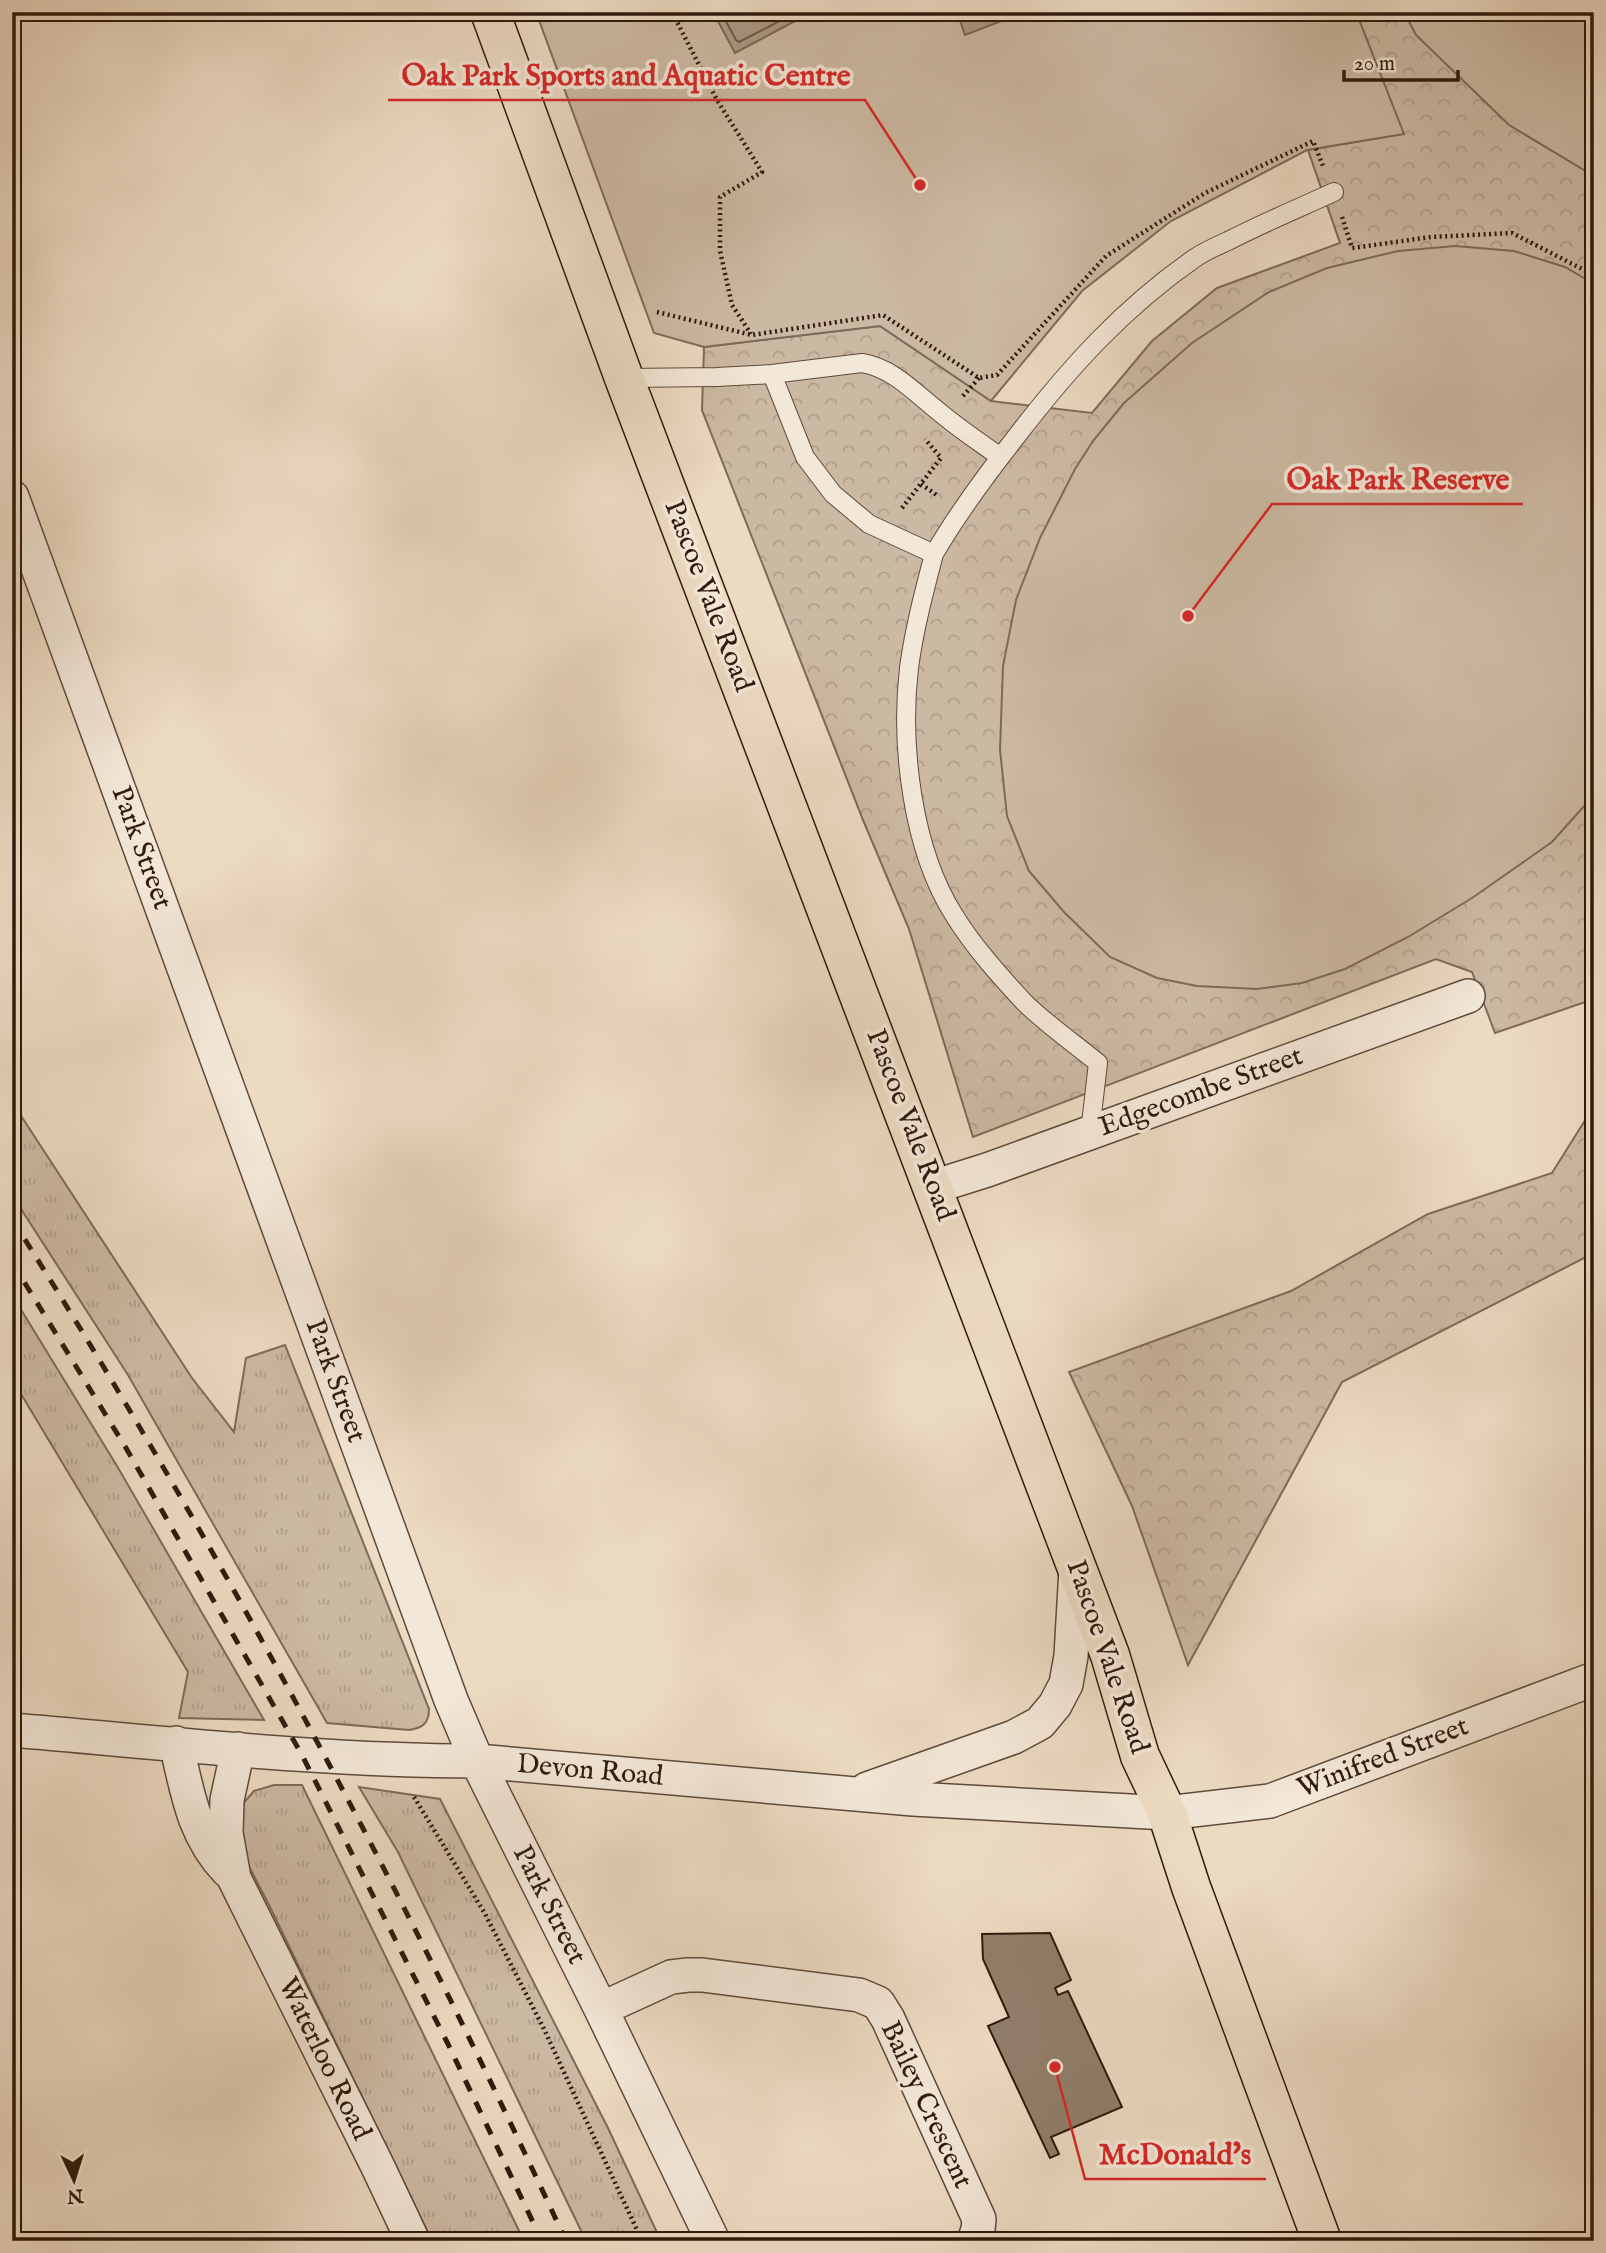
<svg xmlns="http://www.w3.org/2000/svg" width="1606" height="2253" font-family="'IM FELL English',serif">
	<style>
		.grass { fill: url(#grass-tufts); stroke: #7e6a58; stroke-width: 2 }
		.park { fill: url(#park-crowns); stroke: #7e6a58; stroke-width: 2 }
		.pitch { fill: #ccb9a3; stroke: #7e6a58; stroke-width: 2 }
		.water { fill: #ac9984; stroke: #7a6654; stroke-width: 2 }
		.lines { fill: none; stroke-linecap: round; stroke-linejoin: round }
		.shore { stroke: #6e5a48; stroke-width: 2 }
		.building { fill: #917e6b; stroke: #2f1a0c; stroke-width: 2 }
		.service-casing { stroke: #5e4a3a; stroke-width: 20 }
		.minor-casing { stroke: #5e4a3a; stroke-width: 36 }
		.primary-casing { stroke: #2f1a0c; stroke-width: 41 }
		.path { stroke: #2f1a0c; stroke-width: 4.5; stroke-dasharray: 2 3.5; stroke-linecap: butt }
		.service { stroke: #f3e7d7; stroke-width: 18 }
		.minor { stroke: #f3e7d7; stroke-width: 33 }
		.primary { stroke: #ecdac2; stroke-width: 38 }
		.rail { stroke: #2f1a0c; stroke-width: 5; stroke-dasharray: 12 12; stroke-linecap: butt }
		.labels { text-anchor: middle; dominant-baseline: central; stroke-width: 7; stroke-linejoin: round; paint-order: stroke }
		.street-label { font-size: 28px; fill: #2f1a0c; stroke: #f3e7d7 }
		.leader { fill: none; stroke: #d62828; stroke-width: 2.5 }
		.callout-dot { fill: #d62828; stroke: #f3e7d7; stroke-width: 2.5 }
		.callout-label { font-size: 30px; text-anchor: middle; font-weight: bold; fill: #d62828; stroke: #f3e7d7; stroke-width: 7; stroke-linejoin: round; paint-order: stroke }
	</style>
	<defs>
		<pattern id="grass-tufts" width="24" height="20" patternUnits="userSpaceOnUse" patternTransform="scale(1.75)"><rect width="24" height="20" fill="#ccb9a3"/><path d="M3 7l-1-3M5 7V3M7 7l1-3M15 17l-1-3M17 17v-4M19 17l1-3" fill="none" stroke="#b09e8b"/></pattern>
		<pattern id="park-crowns" width="20" height="18" patternUnits="userSpaceOnUse" patternTransform="scale(1.75)"><rect width="20" height="18" fill="#ccb9a3"/><path d="M2 6a3 3 0 1 1 6 0M12 15a3 3 0 1 1 6 0" fill="none" stroke="#b09e8b"/></pattern>
	</defs>
	<rect width="100%" height="100%" fill="#ecdac2"/>
	<filter id="stains"><feTurbulence type="fractalNoise" baseFrequency=".00286" numOctaves="4"/><feColorMatrix values="0 0 0 0 .2 0 0 0 0 .09 0 0 0 0 .02 0 0 0 .5 -.17"/></filter>
	<radialGradient id="worn" r=".72"><stop offset=".6" stop-color="#630" stop-opacity="0"/><stop offset="1" stop-color="#630" stop-opacity=".3"/></radialGradient>
	<path class="grass" d="M12,1102L192,1378L234,1432L246,1358L285,1345L429,1709C429,1723 423,1728 409,1730L327,1723L128,1375L12,1195Z
		M12,1295L117,1466L264,1720L179,1718L188,1672L12,1379Z
		M274,1785H302L524,2241H432L269,1905L241,1851L240,1807L254,1791Z
		M359,1787L440,1799L608,2128L661,2241H586L398,1852Z"/>
	<path class="park" d="M1356,12H1594V999L1495,1033L1472,972L1436,959L973,1137L909,929L863,820L702,410L704,347L880,326L991,401L1092,413L1152,341L1217,288L1340,243L1308,150L1403,134Z
		M1594,1106V1253L1342,1382L1188,1665L1132,1506L1069,1372L1291,1291L1428,1214L1552,1173Z"/>
	<path class="pitch" d="M536,12H1356L1404,134L1307,150L1171,221L1082,291L991,401L880,326L704,347L654,333Z
		M1404,12H1594V176L1509,125L1416,35Z
		M1455,246L1514,251L1565,267L1594,284V795L1552,842L1472,898L1408,937L1345,969L1302,983L1257,989L1197,986L1157,978L1110,957L1064,912L1029,871L1007,816L1000,750L1003,666L1016,600L1040,538L1075,469L1093,441L1124,403L1192,343L1269,292L1327,268L1398,251Z"/>
	<path class="water" d="M713,12H812L735,53Z
		M957,12H1025L965,35Z"/>
	<g class="lines">
		<path class="shore" d="M721,12L736,40L739,42L797,12"/>
	</g>
	<path class="building" d="M1050,1933L1071,1980L1055,1988L1058,1995L1068,1991L1122,2107L1051,2137L1059,2154L1050,2158L988,2026L1009,2017L983,1959L982,1934Z"/>
	<g class="lines">
		<g class="service-casing">
			<path id="service" d="M772,374L805,457L833,494L869,524L934,554C958,513 986,475 1016,437C1068,369 1124,307 1195,258C1205,251 1217,246 1228,241C1263,223 1299,208 1334,192
				M624,378L717,377L772,374L862,363C894,368 918,396 943,415C961,430 981,443 1000,457
				M934,554C924,592 914,630 909,668C900,745 912,849 954,915C973,946 999,975 1024,1002C1046,1024 1074,1043 1098,1063L1090,1132"/>
		</g>
		<g class="minor-casing">
			<path id="minor" d="M12,497L451,1700L477,1761L601,2009L713,2241
				M933,1187L987,1170L1468,996
				M12,1730C167,1743 321,1761 477,1761L913,1799L1167,1813L1270,1801L1594,1679
				M176,1743C187,1791 193,1835 228,1871
				M238,1749L227,1800L226,1833L234,1878L378,2167L413,2241
				M867,1789L1014,1737L1040,1723L1055,1705L1066,1684L1071,1656L1076,1569
				M601,2009L671,1977L688,1975H702L859,1995L878,2003L888,2019L979,2219L978,2230L974,2241"/>
		</g>
		<g class="primary-casing">
			<path id="primary" d="M490,12L624,378L1110,1655L1140,1756L1167,1813L1191,1887L1322,2241"/>
		</g>
		<path class="path" d="M675,18L717,100L762,172L720,197V251L732,305L751,334
			M1342,217L1352,248L1431,237L1512,233L1594,275
			M657,312L752,335L883,315L979,378L997,375L1106,256L1205,193L1313,141L1323,166
			M963,396L979,378
			M921,484L938,496
			M902,508L941,458L925,439
			M414,1797L484,1912L543,2027L642,2241"/>
		<use href="#service" class="service"/>
		<use href="#minor" class="minor"/>
		<use href="#primary" class="primary"/>
		<path class="rail" d="M12,1219C220,1547 403,1889 566,2241
			M12,1262L126,1448L302,1755L448,2044L542,2241"/>
	</g>
	<g class="labels">
		<g class="street-label">
			<text transform="translate(708 596) rotate(69)">Pascoe Vale Road</text>
			<text transform="translate(141 848) rotate(70)">Park Street</text>
			<text transform="translate(1201 1092) rotate(-20)">Edgecombe Street</text>
			<text transform="translate(910 1125) rotate(69)">Pascoe Vale Road</text>
			<text transform="translate(335 1381) rotate(70)">Park Street</text>
			<text transform="translate(1107 1657) rotate(71)">Pascoe Vale Road</text>
			<text transform="translate(1383 1758) rotate(-21)">Winifred Street</text>
			<text transform="translate(590 1771) rotate(5)">Devon Road</text>
			<text transform="translate(549 1905) rotate(63)">Park Street</text>
			<text transform="translate(324 2059) rotate(64)">Waterloo Road</text>
			<text transform="translate(926 2105) rotate(65)">Bailey Crescent</text>
		</g>
	</g>
	<path class="leader" d="M920 185L865 100H388M1188 616L1272 504H1523M1055 2067L1085 2179H1266"/>
	<g class="callout-dot">
		<circle cx="920" cy="185" r="7"/>
		<circle cx="1188" cy="616" r="7"/>
		<circle cx="1055" cy="2067" r="7"/>
	</g>
	<g class="callout-label">
		<text x="626" y="85">Oak Park Sports and Aquatic Centre</text>
		<text x="1398" y="489">Oak Park Reserve</text>
		<text x="1175" y="2164">McDonald's</text>
	</g>
	<rect width="1606" height="2253" fill="none" stroke="#ecdac2" stroke-width="42"/>
	<rect x="14" y="14" width="1578" height="2225" fill="none" stroke="#2f1a0c" stroke-width="3.5"/>
	<rect x="21" y="21" width="1564" height="2211" fill="none" stroke="#2f1a0c" stroke-width="2"/>
	<g transform="translate(74 2180) rotate(176)" stroke="#f3e7d7" stroke-width="5" paint-order="stroke">
	<path d="M0-5L12 26L0 18L-12 26Z" fill="#2f1a0c"/>
	<text y="-10" font-size="19" font-weight="bold" text-anchor="middle" fill="#2f1a0c">N</text>
	</g>
	<path d="M1344 70v10h114v-10" fill="none" stroke="#2f1a0c" stroke-width="3.5"/>
	<text x="1354" y="70" font-size="21" fill="#2f1a0c" stroke="#f3e7d7" stroke-width="5" paint-order="stroke">20 m</text>
	<rect width="100%" height="100%" filter="url(#stains)"/>
	<rect width="100%" height="100%" fill="url(#worn)"/>
</svg>
